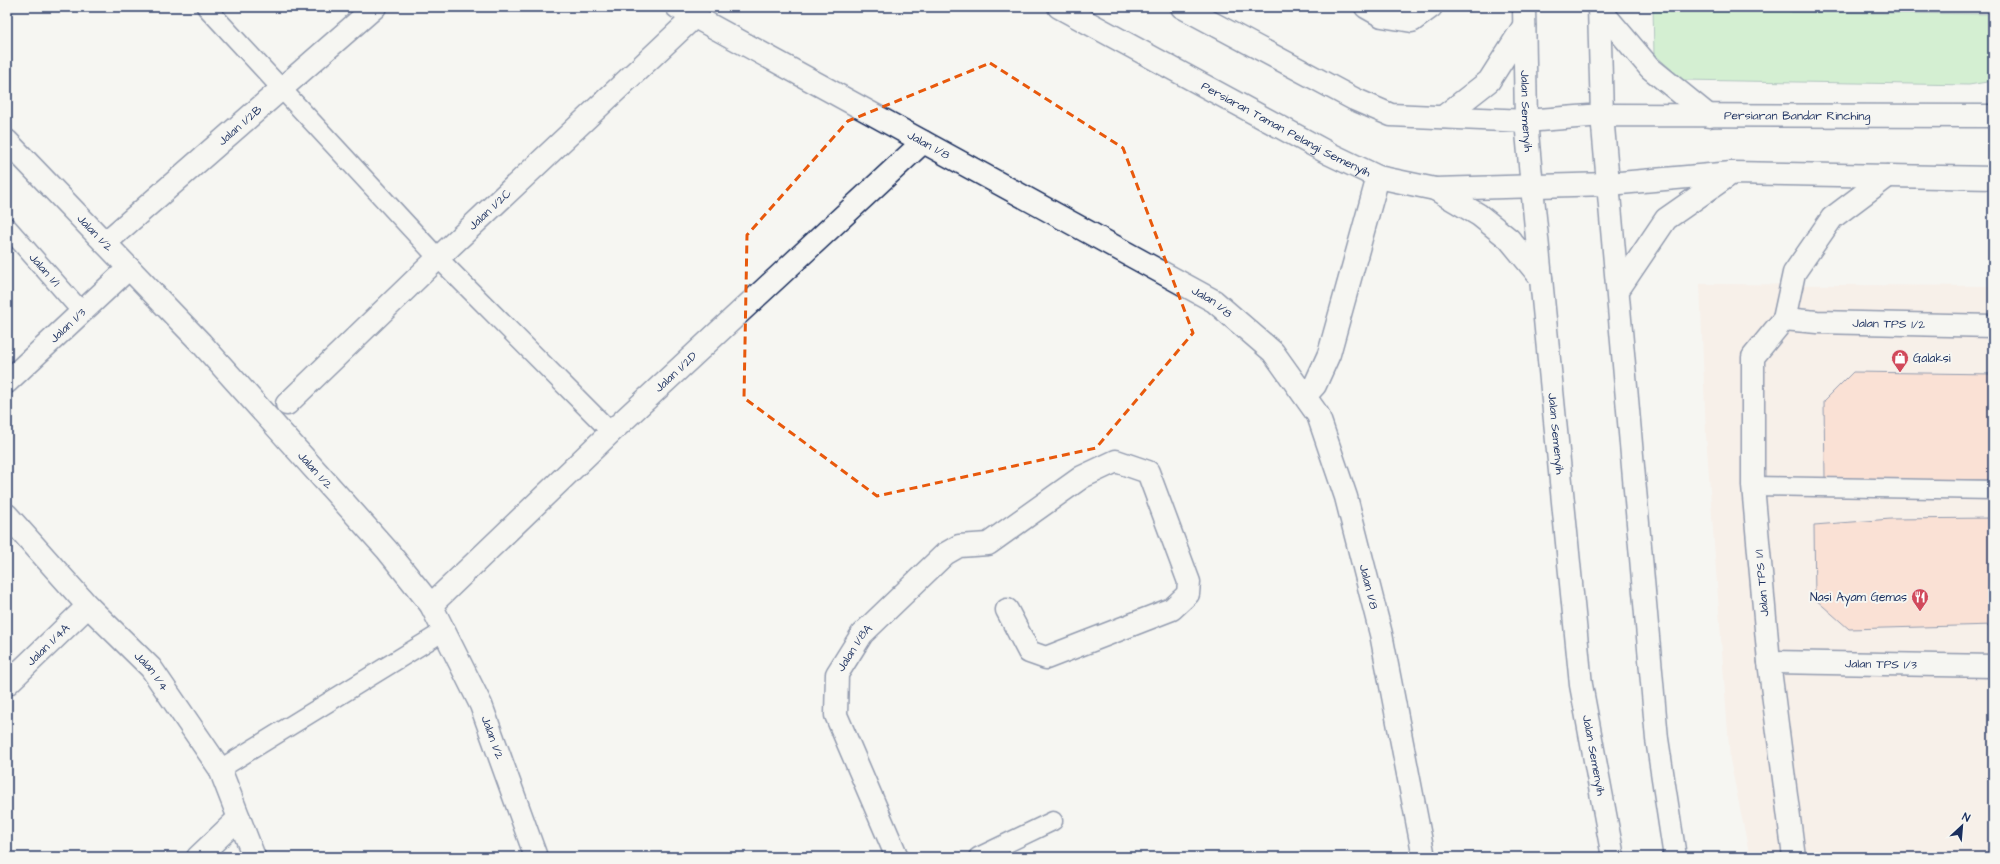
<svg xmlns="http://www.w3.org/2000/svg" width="2000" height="864" font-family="'Architects Daughter',sans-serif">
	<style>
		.built { fill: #f9e8de }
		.green { fill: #abe7ac; stroke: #638b85 }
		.building { fill: #ffc8b1; stroke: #1b2f5e }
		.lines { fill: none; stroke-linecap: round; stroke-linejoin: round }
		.lane-casing { stroke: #1b2f5e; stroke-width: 21 }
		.street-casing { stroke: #1b2f5e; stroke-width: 25 }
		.secondary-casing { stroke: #1b2f5e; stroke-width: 25 }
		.primary-casing { stroke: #1b2f5e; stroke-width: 25 }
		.lane { stroke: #f6f6f2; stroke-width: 18 }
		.street { stroke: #f6f6f2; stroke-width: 22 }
		.secondary { stroke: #f6f6f2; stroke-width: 22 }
		.primary { stroke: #f6f6f2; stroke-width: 22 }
		.marked { fill: none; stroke: #e8590c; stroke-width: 3; stroke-dasharray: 8 5; stroke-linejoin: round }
		.labels { text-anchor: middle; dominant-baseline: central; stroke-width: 4; stroke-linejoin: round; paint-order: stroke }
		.street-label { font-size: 12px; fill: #1b2f5e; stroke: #f6f6f2 }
		.poi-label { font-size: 12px; fill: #1b2f5e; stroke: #f6f6f2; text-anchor: start }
	</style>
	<rect width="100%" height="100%" fill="#f6f6f2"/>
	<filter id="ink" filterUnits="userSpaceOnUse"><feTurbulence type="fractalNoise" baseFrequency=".025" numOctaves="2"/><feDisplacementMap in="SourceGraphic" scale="8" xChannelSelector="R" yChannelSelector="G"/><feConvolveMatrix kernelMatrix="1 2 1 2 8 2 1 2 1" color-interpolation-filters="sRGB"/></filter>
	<g filter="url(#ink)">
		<path class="built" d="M1700,284L1993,286V857H1750L1730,760L1706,435Z"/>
		<path class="green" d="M1653,7H1779L1792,12L1993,14V81L1969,85L1683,80L1654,54Z"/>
		<path class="building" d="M1853,372L1993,374V480L1825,479L1824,401Z
			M1993,518V625L1849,629L1815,599L1814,525L1891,519Z"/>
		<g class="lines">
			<g class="lane-casing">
				<g id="lane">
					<path d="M206,7L438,258L611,432"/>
					<path id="s1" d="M7,227L82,312"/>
					<path d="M1753,486L1993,490"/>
					<path d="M220,769L444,631"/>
					<path d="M978,857L1053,821"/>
				</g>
			</g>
			<g class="street-casing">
				<g id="street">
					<path id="s2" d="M677,7L1214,301L1273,352L1318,415L1346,497L1381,634L1424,857"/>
					<path d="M1366,7L1382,16L1412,21L1431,7"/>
					<path id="s3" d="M7,141L201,343L387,550L431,605L481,705L536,857"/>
					<path id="s4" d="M105,243L375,7"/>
					<path id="s5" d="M1784,319L1817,322L1993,326"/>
					<path id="s6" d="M7,382L129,268"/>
					<path d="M1305,396L1315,385L1329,354L1378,177"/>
					<path id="s7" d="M287,404L438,258L694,17"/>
					<path id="s8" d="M7,515L88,606L151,668L220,769L254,857"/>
					<path id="s9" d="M431,605L611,432L923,142"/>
					<path id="s10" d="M1769,662L1993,666"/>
					<path id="s11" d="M7,684L88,606"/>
					<path d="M198,857L239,818"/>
					<path id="s12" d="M897,857L836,715L837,674L862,634L945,554L959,546L988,544L1082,477L1116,461L1148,472L1189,582L1188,594L1172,609L1046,658L1029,652L1007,610"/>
					<path d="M1794,857L1769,662L1753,486V357L1784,319L1794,273L1832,218L1888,176"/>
				</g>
			</g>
			<g class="secondary-casing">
				<g id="secondary">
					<path id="s13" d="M1059,7L1330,154L1378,177L1435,189L1609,184L1732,173L1993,178"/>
					<path id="s14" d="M1182,7L1354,99L1391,115L1526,121L1602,115L1993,116"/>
				</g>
			</g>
			<g class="primary-casing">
				<g id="primary">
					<path id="s15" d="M1524,7L1526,121L1532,187L1581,685L1613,857"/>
					<path d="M1599,7L1602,115L1657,739L1675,857"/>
					<path d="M1599,8L1650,68L1709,116"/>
					<path d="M1443,117L1489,81L1524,26"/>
					<path d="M1435,189L1479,215L1509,239L1541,278"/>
					<path d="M1618,290L1666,219L1732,173"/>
				</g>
			</g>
			<use href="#lane" class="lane"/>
			<use href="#street" class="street"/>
			<use href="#secondary" class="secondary"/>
			<use href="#primary" class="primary"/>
		</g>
	</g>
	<path d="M0 0H2000V864H0ZM990,63L1123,148L1193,333L1096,448L877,496L744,398L747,235L848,121Z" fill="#f6f6f2" fill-opacity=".55" fill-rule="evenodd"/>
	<path class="marked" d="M990,63L1123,148L1193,333L1096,448L877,496L744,398L747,235L848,121Z"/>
	<defs>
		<g id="shop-pin" transform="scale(0.9)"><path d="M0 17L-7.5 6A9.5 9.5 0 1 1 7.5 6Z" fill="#d1495b" stroke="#f6f6f2"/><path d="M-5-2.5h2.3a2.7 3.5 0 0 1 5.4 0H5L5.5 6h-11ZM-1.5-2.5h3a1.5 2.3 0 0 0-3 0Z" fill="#fff"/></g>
		<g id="restaurant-pin" transform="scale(0.9)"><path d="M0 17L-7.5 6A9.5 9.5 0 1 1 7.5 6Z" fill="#d1495b" stroke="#f6f6f2"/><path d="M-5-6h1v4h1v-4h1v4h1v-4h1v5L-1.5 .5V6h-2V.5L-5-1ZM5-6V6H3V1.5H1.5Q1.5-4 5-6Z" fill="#fff"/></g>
	</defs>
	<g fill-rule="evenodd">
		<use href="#shop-pin" x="1900" y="358"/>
		<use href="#restaurant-pin" x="1920" y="597"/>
	</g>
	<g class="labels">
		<g class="street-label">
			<text stroke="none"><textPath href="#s15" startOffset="104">Jalan Semenyih</textPath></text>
			<text stroke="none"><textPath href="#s14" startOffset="642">Persiaran Bandar Rinching</textPath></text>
			<text stroke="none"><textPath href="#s4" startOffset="179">Jalan 1/2B</textPath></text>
			<text stroke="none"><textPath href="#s13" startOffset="258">Persiaran Taman Pelangi Semenyih</textPath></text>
			<text stroke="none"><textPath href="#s2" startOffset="287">Jalan 1/8</textPath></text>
			<text stroke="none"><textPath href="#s7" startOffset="281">Jalan 1/2C</textPath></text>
			<text stroke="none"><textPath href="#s3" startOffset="127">Jalan 1/2</textPath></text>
			<text stroke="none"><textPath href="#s1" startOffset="57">Jalan 1/1</textPath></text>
			<text stroke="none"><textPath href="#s2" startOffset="611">Jalan 1/8</textPath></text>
			<text stroke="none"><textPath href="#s5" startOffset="105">Jalan TPS 1/2</textPath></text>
			<text stroke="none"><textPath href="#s6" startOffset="83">Jalan 1/3</textPath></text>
			<text stroke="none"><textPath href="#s9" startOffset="338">Jalan 1/2D</textPath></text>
			<text stroke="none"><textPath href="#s15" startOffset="428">Jalan Semenyih</textPath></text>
			<text stroke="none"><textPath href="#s3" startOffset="451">Jalan 1/2</textPath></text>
			<text transform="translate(1762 583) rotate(-95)">Jalan TPS 1/1</text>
			<text stroke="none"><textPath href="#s2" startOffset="947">Jalan 1/8</textPath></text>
			<text stroke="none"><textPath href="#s11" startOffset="57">Jalan 1/4A</textPath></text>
			<text stroke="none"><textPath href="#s12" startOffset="227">Jalan 1/8A</textPath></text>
			<text stroke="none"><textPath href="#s10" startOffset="112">Jalan TPS 1/3</textPath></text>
			<text stroke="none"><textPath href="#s8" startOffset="213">Jalan 1/4</textPath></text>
			<text stroke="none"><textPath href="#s3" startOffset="775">Jalan 1/2</textPath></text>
			<text stroke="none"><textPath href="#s15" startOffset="752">Jalan Semenyih</textPath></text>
		</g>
		<g class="poi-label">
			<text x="1913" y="358">Galaksi</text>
			<text x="1907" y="597" text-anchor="end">Nasi Ayam Gemas</text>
		</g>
	</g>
	<rect width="2000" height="864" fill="none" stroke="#f6f6f2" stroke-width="24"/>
	<rect x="12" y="12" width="1976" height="840" fill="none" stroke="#1b2f5e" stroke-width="1.5" filter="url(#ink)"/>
	<g transform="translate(1962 826) rotate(26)" stroke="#f6f6f2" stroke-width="3" paint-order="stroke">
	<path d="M0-3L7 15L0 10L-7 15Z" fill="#1b2f5e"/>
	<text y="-6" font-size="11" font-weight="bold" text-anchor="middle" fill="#1b2f5e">N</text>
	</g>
</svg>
